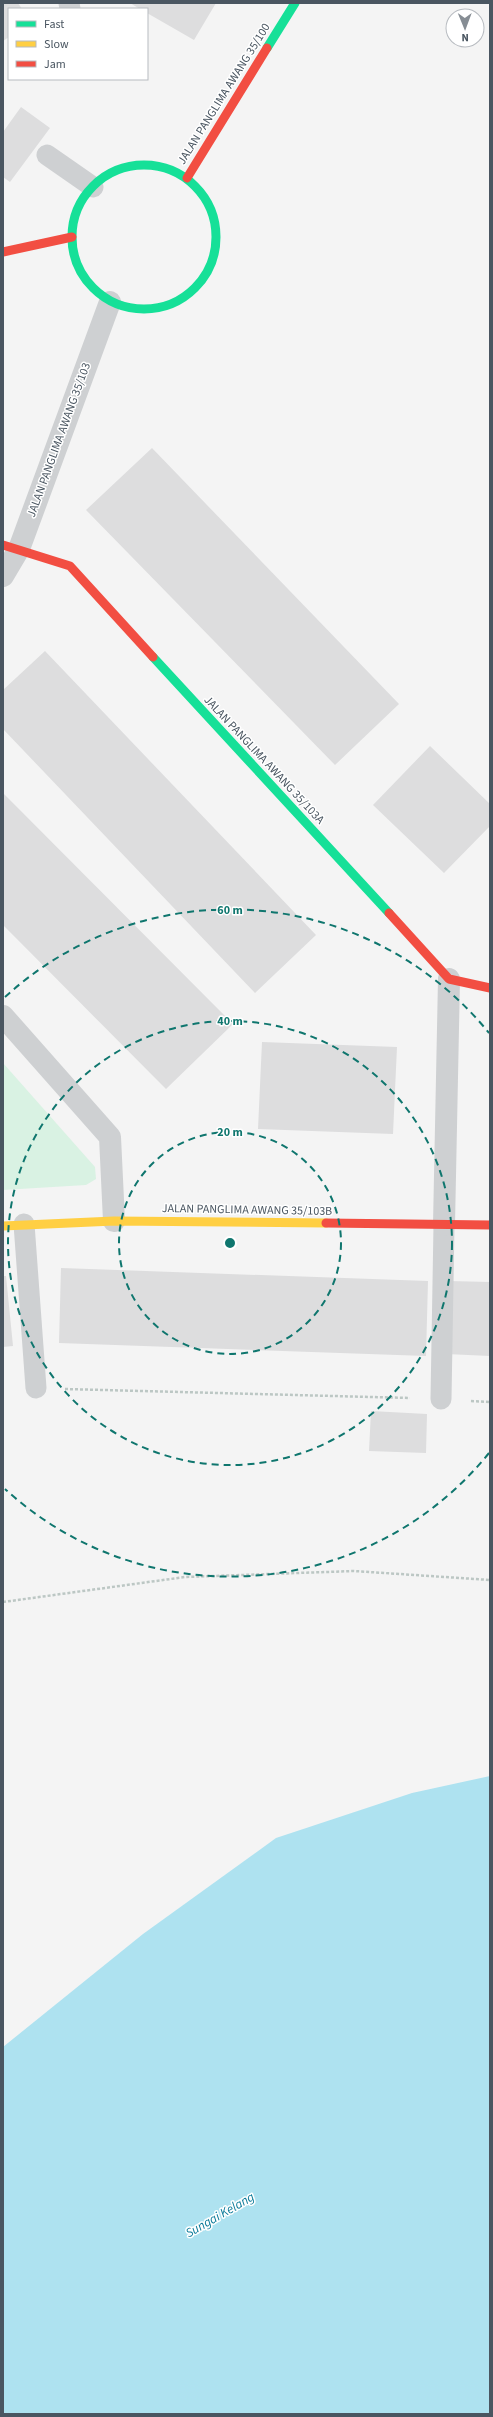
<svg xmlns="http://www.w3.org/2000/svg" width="493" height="2417" font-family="'Source Sans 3',sans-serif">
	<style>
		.green { fill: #d9f2e3 }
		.water { fill: #aee2f0 }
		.building { fill: #ddddde }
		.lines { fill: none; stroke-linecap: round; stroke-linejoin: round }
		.path { stroke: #bcc7c4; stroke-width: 2.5; stroke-dasharray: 3 2; stroke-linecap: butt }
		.lane { stroke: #ced0d2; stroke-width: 21 }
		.street { stroke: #ced0d2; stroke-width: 22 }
		.fast { stroke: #16e098; stroke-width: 9 }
		.slow { stroke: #ffcf43; stroke-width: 9 }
		.jam { stroke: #f24e42; stroke-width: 9 }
		.ring { fill: none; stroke: #0f766e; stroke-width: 2; stroke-dasharray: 7 5 }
		.labels { text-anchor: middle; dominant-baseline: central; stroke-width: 3; stroke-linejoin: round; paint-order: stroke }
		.street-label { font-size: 12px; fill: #4a5661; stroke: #fff }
		.water-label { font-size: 13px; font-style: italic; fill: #0c7c9b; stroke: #fff }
		.centre { fill: #0f766e; stroke: #fff; stroke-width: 2 }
		.ring-label { font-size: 12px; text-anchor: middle; font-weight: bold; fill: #0f766e; stroke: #fff; stroke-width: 3; stroke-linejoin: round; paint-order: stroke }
	</style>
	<rect width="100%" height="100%" fill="#f4f4f4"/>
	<path class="green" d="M3,1063L95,1167L96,1179L86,1185L3,1190Z"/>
	<path class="water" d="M490,1776V2414H3V2047L143,1934L276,1838L412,1793Z"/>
	<path class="building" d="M3,3H18L22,9H9V37L3,41Z
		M130,3H216L194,40L147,13V9H140Z
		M21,107L50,128L10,182L3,177V132Z
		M152,448L399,704L335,765L86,510Z
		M45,651L316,935L255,993L3,729V690Z
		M430,746L490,804V826L444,873L373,805Z
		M3,793L233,1024L166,1089L3,925Z
		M262,1042L397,1047L393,1134L258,1129Z
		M61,1268L428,1281L426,1356L59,1343Z
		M3,1276H6L13,1346L3,1347Z
		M449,1281L490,1282V1356L446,1354Z
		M371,1411L427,1414L426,1453L369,1451Z"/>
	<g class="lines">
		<path class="path" d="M65,1389L410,1398
			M471,1401L490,1402
			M3,1602L185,1577L354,1571L490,1580"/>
		<path class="lane" d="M69,3L70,9
			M47,155L93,187
			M24,1224L36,1388
			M441,1399L444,1225"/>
		<path class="street" d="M3,576L19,549L110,302
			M3,1016L110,1137L114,1221
			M444,1225L449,979"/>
		<path class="fast" d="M267,48L295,3
			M72 237a72 72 0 1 1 144 0a72 72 0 1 1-144 0Z
			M153,657L389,913"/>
		<path class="slow" d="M3,1226L114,1221L326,1223"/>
		<path class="jam" d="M187,178L267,48
			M3,252L72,237
			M3,545L70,566L153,657
			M389,913L449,979L490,988
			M326,1223L490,1225"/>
	</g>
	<g class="ring">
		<circle cx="230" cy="1243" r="111"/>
		<circle cx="230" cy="1243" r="222"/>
		<path d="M489 1453A333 333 0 0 1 5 1489M5 997A333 333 0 0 1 489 1033"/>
	</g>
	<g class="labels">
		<g class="street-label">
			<text transform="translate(224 94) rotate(-58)">JALAN PANGLIMA AWANG 35/100</text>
			<text transform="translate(59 440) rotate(-70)">JALAN PANGLIMA AWANG 35/103</text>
			<text transform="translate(264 760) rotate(47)">JALAN PANGLIMA AWANG 35/103A</text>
			<text transform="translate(247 1210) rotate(1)">JALAN PANGLIMA AWANG 35/103B</text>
		</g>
		<g class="water-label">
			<text transform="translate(220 2215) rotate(-30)">Sungai Kelang</text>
		</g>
	</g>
	<circle cx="230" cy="1243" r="6" class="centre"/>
	<g class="ring-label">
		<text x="230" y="914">60 m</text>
		<text x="230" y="1025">40 m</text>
		<text x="230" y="1136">20 m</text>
	</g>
	<rect width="493" height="2417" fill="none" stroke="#4a5661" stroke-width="8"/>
	<rect x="8" y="8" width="140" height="72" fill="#ffffff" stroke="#b7bbc0"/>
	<rect x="16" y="21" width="20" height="6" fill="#16e098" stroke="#b7bbc0"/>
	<text x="44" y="28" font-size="12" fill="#4a5661">Fast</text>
	<rect x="16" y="41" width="20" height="6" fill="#ffcf43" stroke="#b7bbc0"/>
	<text x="44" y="48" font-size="12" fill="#4a5661">Slow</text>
	<rect x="16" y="61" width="20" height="6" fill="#f24e42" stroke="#b7bbc0"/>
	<text x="44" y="68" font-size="12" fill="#4a5661">Jam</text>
	<g transform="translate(465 28) rotate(179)"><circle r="19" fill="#ffffff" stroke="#b7bbc0"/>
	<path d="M0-3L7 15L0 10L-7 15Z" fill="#868d94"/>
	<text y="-6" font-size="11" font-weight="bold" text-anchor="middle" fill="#4a5661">N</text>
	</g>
</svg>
